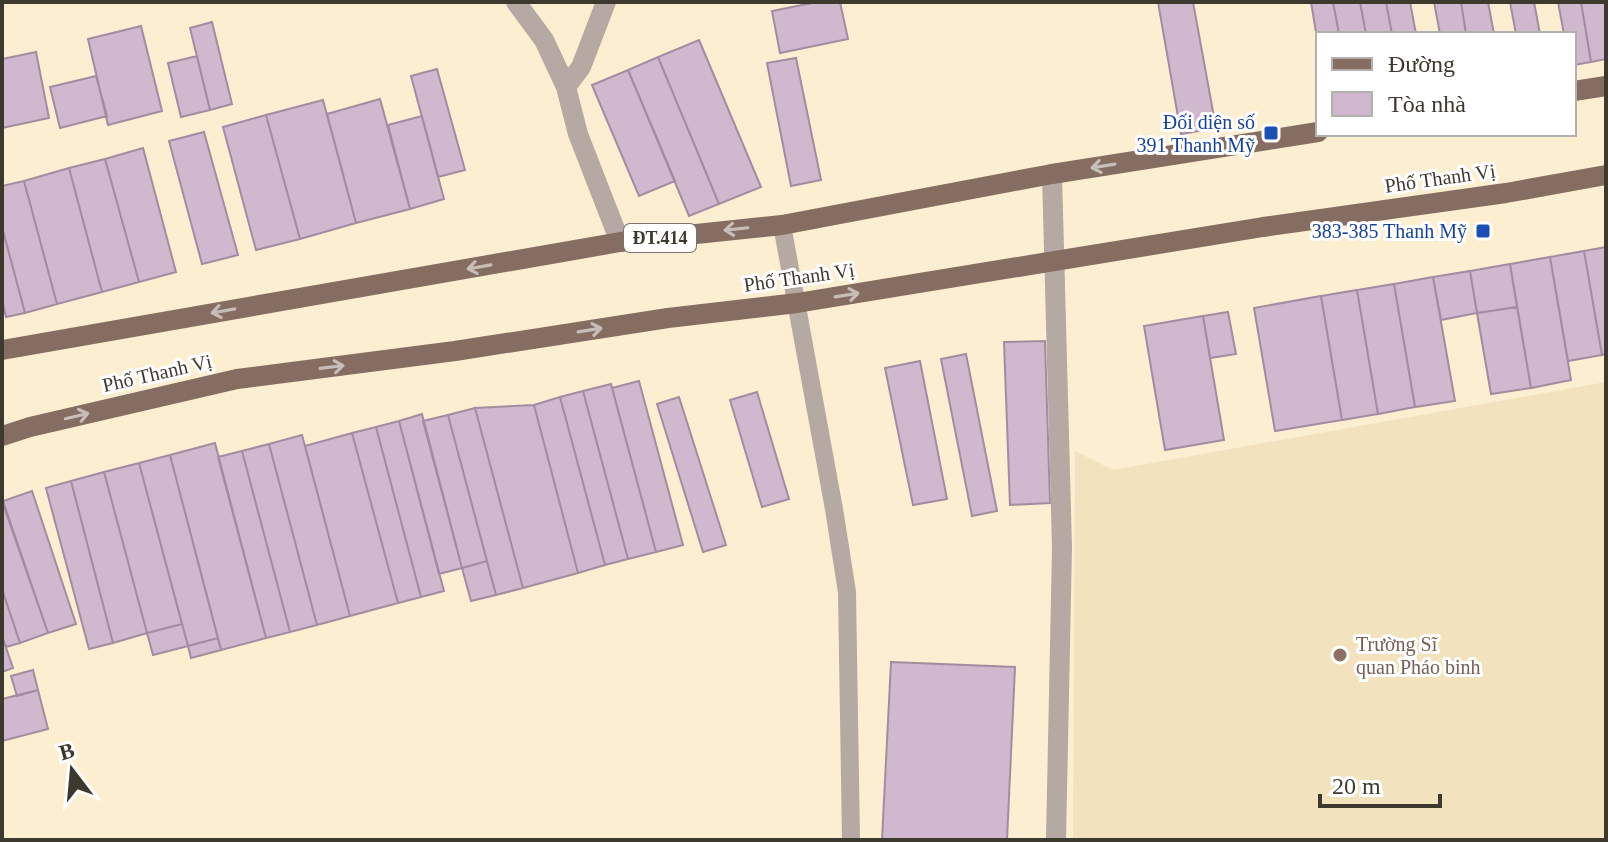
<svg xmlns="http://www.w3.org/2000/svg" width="1608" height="842" font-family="'Times New Roman',serif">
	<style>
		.built { fill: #f2e2be }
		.building { fill: #d0b8ce; stroke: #a38ba1; stroke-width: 2 }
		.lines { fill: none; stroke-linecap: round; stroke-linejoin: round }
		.lane { stroke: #b6a8a2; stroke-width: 18 }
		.street { stroke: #b6a8a2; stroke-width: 20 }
		.primary { stroke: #856d62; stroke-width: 20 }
		.oneway { stroke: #c8bdb8 }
		.transit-dot { fill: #1a4fb4; stroke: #fff; stroke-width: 3 }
		.education-dot { fill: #8d6e63; stroke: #fff; stroke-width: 3 }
		.labels { text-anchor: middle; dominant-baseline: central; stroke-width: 6; stroke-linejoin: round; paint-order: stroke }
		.shield { fill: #fff; stroke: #78746d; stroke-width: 2 }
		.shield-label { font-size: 18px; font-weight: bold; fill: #3e392e }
		.transit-label { font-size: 20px; fill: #164399; stroke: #fff; text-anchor: end }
		.street-label { font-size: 20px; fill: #3e392e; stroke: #fff }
		.education-label { font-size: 20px; fill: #785e54; stroke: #fff; text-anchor: start }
	</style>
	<rect width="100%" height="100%" fill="#fceed1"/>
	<path class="built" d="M1606,382V840H1073L1075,451L1113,470Z"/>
	<path class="building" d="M817,2H840L848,39L780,53L772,11Z
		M1158,2H1193L1216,128L1181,134Z
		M1311,2H1333L1339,34H1318V44Z
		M1333,2H1360L1366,34H1339Z
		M1360,2H1386L1392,34H1366Z
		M1386,2H1410L1416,34H1392Z
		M1434,2H1461L1466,34H1440Z
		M1461,2H1488L1494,34H1466Z
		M1510,2H1534L1540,34H1516Z
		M1558,2H1581L1591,62L1574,65V34H1564Z
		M1581,2H1606V59L1591,62Z
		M212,22L232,104L210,110L190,28Z
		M141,26L162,111L108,125L88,39Z
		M699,40L761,187L719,204L658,57Z
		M36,52L49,118L2,128V59Z
		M197,56L210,110L181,117L168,63Z
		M658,57L719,204L689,216L628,70Z
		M796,58L821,180L791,186L767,63Z
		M437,69L465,170L438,177L411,76Z
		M628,70L675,181L639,196L592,85Z
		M96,76L107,116L60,128L50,87Z
		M380,99L410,209L356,223L327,114Z
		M323,100L356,223L300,239L266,115Z
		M266,115L300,239L256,250L223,127Z
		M422,116L444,199L410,209L388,125Z
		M204,132L238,255L202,264L169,141Z
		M143,148L176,272L139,282L105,159Z
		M105,159L139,282L102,292L69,168Z
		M69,168L102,292L57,304L24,181Z
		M24,181L57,304L25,313L2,227V186Z
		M2,227L25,313L6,317L2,300Z
		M1606,247V354L1602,355L1584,251Z
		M1584,251L1602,355L1568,361L1550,257Z
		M1550,257L1571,380L1531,388L1510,264Z
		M1510,264L1517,307L1477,313L1470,271Z
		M1470,271L1477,313L1441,320L1433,277Z
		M1433,277L1455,401L1415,407L1394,284Z
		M1394,284L1415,407L1378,414L1357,290Z
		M1357,290L1378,414L1342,420L1321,296Z
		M1321,296L1342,420L1275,431L1254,308Z
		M1517,307L1531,388L1491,394L1477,313Z
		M1228,312L1236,354L1210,358L1203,316Z
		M1203,316L1224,440L1165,450L1144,326Z
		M1045,341L1050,503L1010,505L1004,342Z
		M966,354L997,511L972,516L941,359Z
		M920,361L947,499L913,505L885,368Z
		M639,381L683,545L656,552L612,388Z
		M611,384L656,552L628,559L583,391Z
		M583,391L628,559L605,565L560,397Z
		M757,392L789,499L762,507L730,400Z
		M560,397L605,565L578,573L534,405Z
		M679,397L726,545L703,552L657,404Z
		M534,405L578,573L523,588L475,408Z
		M475,408L523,588L496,595L448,415Z
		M422,414L462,568L439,574L399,421Z
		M448,415L487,561L462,568L423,421Z
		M399,421L444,591L421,597L376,427Z
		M376,427L421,597L398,603L352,433Z
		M352,433L398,603L350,616L305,446Z
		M302,435L350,616L317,625L269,444Z
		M215,443L266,638L221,650L170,455Z
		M269,444L317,625L290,632L242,451Z
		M242,451L290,632L266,638L218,457Z
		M170,455L218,638L188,646L139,463Z
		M139,463L182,624L147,633L104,472Z
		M104,472L147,633L113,643L71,481Z
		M71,481L113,643L89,649L46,488Z
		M32,491L76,624L48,633L3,501Z
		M2,501L48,633L20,643L2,589Z
		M487,561L496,595L471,601L462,568Z
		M2,589L20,643L6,647L2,636Z
		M182,624L188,646L153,655L147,633Z
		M2,636L13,668L2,672Z
		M218,638L221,650L191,658L188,646Z
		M891,662L1015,667L1007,840H882Z
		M33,670L38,690L17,696L11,676Z
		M38,690L48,729L2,741V699Z"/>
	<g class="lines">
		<path class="lane" d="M782,225L834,509L847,592L851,840"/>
		<path class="street" d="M516,2L544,40L566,87
			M606,2L581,67L566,87L578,134L620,242
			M1052,174L1062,548L1056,840"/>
		<path class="primary" d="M1574,91L1606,86
			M2,350L620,242L782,225L1052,174L1318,132
			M2,436L30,427L237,379L455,351L668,318L797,303L1263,227L1506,193L1606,175"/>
	</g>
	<defs><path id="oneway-shaft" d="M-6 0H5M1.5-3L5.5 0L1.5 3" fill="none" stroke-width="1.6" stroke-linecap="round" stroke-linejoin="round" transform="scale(2)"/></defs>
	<g class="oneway">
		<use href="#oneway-shaft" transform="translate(1103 166) rotate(171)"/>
		<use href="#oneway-shaft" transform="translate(736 229) rotate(174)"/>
		<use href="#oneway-shaft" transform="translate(479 267) rotate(170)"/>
		<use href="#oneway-shaft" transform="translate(847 295) rotate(-9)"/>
		<use href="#oneway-shaft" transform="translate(223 311) rotate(170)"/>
		<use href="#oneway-shaft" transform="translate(590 330) rotate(-9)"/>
		<use href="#oneway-shaft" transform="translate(332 367) rotate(-7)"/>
		<use href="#oneway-shaft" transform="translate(77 416) rotate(-13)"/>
	</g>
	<g class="transit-dot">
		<rect x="1263" y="125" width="16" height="16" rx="4"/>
		<rect x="1475" y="223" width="16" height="16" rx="4"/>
	</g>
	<circle class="education-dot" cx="1340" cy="655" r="8"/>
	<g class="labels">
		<rect class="shield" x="624" y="224" width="72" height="28" rx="6"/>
		<g class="shield-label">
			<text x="660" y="238">ĐT.414</text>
		</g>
		<g class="transit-label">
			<text x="1255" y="122">Đối diện số<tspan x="1255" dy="23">391 Thanh Mỹ</tspan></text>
			<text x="1467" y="231">383-385 Thanh Mỹ</text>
		</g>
		<g class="street-label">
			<text transform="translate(1440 178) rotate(-8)">Phố Thanh Vị</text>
			<text transform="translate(799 277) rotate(-8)">Phố Thanh Vị</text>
			<text transform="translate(157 373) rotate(-13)">Phố Thanh Vị</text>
		</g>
		<g class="education-label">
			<text x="1356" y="644">Trường Sĩ<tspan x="1356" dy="23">quan Pháo binh</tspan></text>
		</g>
	</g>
	<rect width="1608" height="842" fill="none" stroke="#3e392e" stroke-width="8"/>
	<rect x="1316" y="32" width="260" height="104" fill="#ffffff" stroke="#b2b0ab" stroke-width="2"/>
	<rect x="1332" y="58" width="40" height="12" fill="#856d62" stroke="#b2b0ab" stroke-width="2"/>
	<text x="1388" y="72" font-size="24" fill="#3e392e">Đường</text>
	<rect x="1332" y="92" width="40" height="24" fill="#d0b8ce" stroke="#b2b0ab" stroke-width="2"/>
	<text x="1388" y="112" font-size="24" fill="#3e392e">Tòa nhà</text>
	<g transform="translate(72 770) rotate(344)" stroke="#ffffff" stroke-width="6" paint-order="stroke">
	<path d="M0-6L14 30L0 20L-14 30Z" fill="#3e392e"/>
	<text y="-12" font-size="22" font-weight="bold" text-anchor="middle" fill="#3e392e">B</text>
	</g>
	<path d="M1320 794v12h120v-12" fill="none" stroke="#3e392e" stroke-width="4"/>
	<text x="1332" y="794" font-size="24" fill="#3e392e" stroke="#ffffff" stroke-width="6" paint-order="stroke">20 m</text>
</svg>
